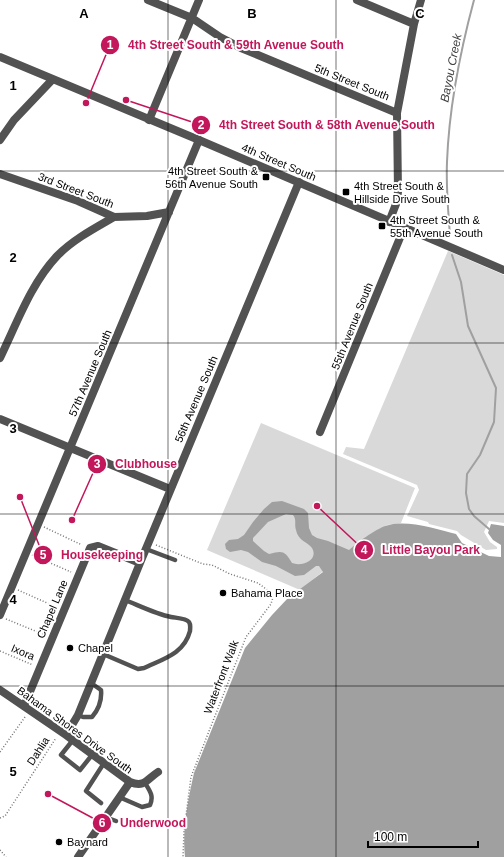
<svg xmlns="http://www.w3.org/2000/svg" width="504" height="857" font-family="Arial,sans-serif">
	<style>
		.green { fill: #d9d9d9 }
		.water { fill: #a0a0a0; fill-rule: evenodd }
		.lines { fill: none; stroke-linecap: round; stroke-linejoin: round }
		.stream { stroke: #a0a0a0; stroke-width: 2 }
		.path { stroke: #747474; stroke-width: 1.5; stroke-dasharray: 1 2; stroke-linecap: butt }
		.service { stroke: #525252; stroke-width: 4.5 }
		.minor { stroke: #525252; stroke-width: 8 }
		.tertiary { stroke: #525252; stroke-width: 8 }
		.grid { fill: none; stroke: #000; stroke-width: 1; stroke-opacity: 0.55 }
		.poi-dot { fill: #000; stroke: #fff; stroke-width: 1.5 }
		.labels { text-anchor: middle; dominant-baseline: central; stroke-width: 4; stroke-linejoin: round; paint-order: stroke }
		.street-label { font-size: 11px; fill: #000; stroke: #fff }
		.poi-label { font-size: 11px; fill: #000; stroke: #fff; text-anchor: start }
		.water-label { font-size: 12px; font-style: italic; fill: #414141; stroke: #fff }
		.grid-label { font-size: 13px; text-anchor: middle; font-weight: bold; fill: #000; stroke: #fff; stroke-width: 4; stroke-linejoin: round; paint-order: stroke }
		.leader { fill: none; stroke: #c2185b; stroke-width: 1.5 }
		.callout-dot { fill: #c2185b; stroke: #fff; stroke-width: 1.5 }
		.mark-label { font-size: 12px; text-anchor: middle; font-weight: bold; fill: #fff }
		.callout-label { font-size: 12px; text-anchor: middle; font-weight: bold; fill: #c2185b; stroke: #fff; stroke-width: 4; stroke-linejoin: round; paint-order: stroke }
	</style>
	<rect width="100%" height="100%" fill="#fff"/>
	<path class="green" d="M448,251L504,275V523L489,521L484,532L490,542L497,547V549L486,550L461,535L457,531L429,524L428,522L407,516L419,490L417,485L343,454L346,447L364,449Z
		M261,423L415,488L401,523L387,525L359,542L300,590L207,550Z"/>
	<path class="water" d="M282,501L304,509L308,513L309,528L312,535L317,538L328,541L349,550C358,542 378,527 389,525C408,520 437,529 456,534L462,543L489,556L501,557V545L493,540L488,533L491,524L504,526V857H185C182,831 188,799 194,773L245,648L272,615L288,598L323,572L319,566H316L304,575L295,576L276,566L262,562L248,552L241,550L230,552L226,549L225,544L229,540L238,539L244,535L253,522L264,509L272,502ZM286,514L293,515C297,520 294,524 296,530C298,541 308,542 312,548C319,560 302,567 292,563C285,551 283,550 269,554L264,551L253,541V538L268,522Z"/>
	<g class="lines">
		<path class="stream" d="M450,235C448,211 446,186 447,162C449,108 460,52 474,0
			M452,255L461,282L468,326L496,388L494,422L480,455L467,474L466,493L469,509L474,516L489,529"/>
		<path class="path" d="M44,527L82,545
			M156,545L203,564L212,565L230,574L258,583L270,592L273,597L271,604L246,637L191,777L184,831L183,857
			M32,555L71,572
			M18,590L56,607
			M6,619L45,635
			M0,651L33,665
			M0,752L25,717
			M0,818L5,816L56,738
			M0,850L6,857"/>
		<path class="service" d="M146,549L175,560
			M103,654L138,669L144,668C163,659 184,654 190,631C190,628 191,625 189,622C186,618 176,618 171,617C156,614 140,606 125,600
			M78,715L83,717H92C99,709 102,701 101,690L91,683
			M73,740L61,755L80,770L92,755
			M119,797L142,807L150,805C154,796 150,791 145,783
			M101,803L86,791L104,763
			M105,817L116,821"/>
		<path class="minor" d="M148,0L192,18L220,37L241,48L397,113
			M357,0L414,24
			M149,120L199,0
			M0,140L14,120L52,80
			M0,174L78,201L114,217L147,216L169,212
			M389,222L396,204L398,192L397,113L414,24L421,0
			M0,358C17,323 31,283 58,255C74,239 95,228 114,217
			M0,419L170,489
			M320,432L404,228
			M0,615L199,140
			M0,690L66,735L130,782C145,788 147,779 158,772
			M24,706L90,548L98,546L140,563
			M66,735L78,715L140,563L299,182
			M78,857L130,782"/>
		<path class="tertiary" d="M0,57L199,140L504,270"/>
	</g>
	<path class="grid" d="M168,0V857M336,0V857M0,171H504M0,343H504M0,514H504M0,686H504"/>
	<g class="poi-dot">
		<rect x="262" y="173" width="8" height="8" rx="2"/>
		<rect x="342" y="188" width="8" height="8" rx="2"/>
		<rect x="378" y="222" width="8" height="8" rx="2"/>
		<circle cx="223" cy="593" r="4"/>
		<circle cx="70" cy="648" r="4"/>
		<circle cx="59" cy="842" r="4"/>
	</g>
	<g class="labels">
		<g class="street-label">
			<text transform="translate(352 82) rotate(22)">5th Street South</text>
			<text transform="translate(279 162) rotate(23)">4th Street South</text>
			<text transform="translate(76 190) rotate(21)">3rd Street South</text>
			<text transform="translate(352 326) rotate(-68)">55th Avenue South</text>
			<text transform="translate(90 373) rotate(-67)">57th Avenue South</text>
			<text transform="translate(196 399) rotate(-67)">56th Avenue South</text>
			<text transform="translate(52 609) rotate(-67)">Chapel Lane</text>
			<text transform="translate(23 652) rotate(23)">Ixora</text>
			<text transform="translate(221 677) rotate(-69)">Waterfront Walk</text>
			<text transform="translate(75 730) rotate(36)">Bahama Shores Drive South</text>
			<text transform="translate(38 751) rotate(-57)">Dahlia</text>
		</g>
		<g class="poi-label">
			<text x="258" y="171" text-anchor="end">4th Street South &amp;<tspan x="258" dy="13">56th Avenue South</tspan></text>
			<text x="354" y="186">4th Street South &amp;<tspan x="354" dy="13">Hillside Drive South</tspan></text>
			<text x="390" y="220">4th Street South &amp;<tspan x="390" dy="13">55th Avenue South</tspan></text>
			<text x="231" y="593">Bahama Place</text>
			<text x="78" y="648">Chapel</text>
			<text x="67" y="842">Baynard</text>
		</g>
		<g class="water-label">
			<text transform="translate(451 68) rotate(-79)">Bayou Creek</text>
		</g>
	</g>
	<g class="grid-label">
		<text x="84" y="18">A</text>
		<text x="252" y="18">B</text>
		<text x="420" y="18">C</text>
		<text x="13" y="90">1</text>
		<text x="13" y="262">2</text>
		<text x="13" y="433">3</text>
		<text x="13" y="604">4</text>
		<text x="13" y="776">5</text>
	</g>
	<path class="leader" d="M86 103L110 45M126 100L201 125M72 520L97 464M317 506L364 550M20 497L43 555M48 794L102 823"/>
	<g class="callout-dot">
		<circle cx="86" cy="103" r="4"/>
		<circle cx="126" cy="100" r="4"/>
		<circle cx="72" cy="520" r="4"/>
		<circle cx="317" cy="506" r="4"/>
		<circle cx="20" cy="497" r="4"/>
		<circle cx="48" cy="794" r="4"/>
		<circle cx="110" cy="45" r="10"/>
		<circle cx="201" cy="125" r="10"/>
		<circle cx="97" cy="464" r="10"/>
		<circle cx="364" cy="550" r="10"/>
		<circle cx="43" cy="555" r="10"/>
		<circle cx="102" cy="823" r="10"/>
	</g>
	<g class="mark-label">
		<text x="110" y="49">1</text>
		<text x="201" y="129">2</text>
		<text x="97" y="468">3</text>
		<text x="364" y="554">4</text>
		<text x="43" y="559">5</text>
		<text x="102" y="827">6</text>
	</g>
	<g class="callout-label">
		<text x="236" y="49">4th Street South &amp; 59th Avenue South</text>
		<text x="327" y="129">4th Street South &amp; 58th Avenue South</text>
		<text x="146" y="468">Clubhouse</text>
		<text x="431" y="554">Little Bayou Park</text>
		<text x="102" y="559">Housekeeping</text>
		<text x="153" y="827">Underwood</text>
	</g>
	<path d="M368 841v6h110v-6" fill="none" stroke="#000000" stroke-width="2"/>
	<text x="374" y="841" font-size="12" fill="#000000" stroke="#ffffff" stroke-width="3" paint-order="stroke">100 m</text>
</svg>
